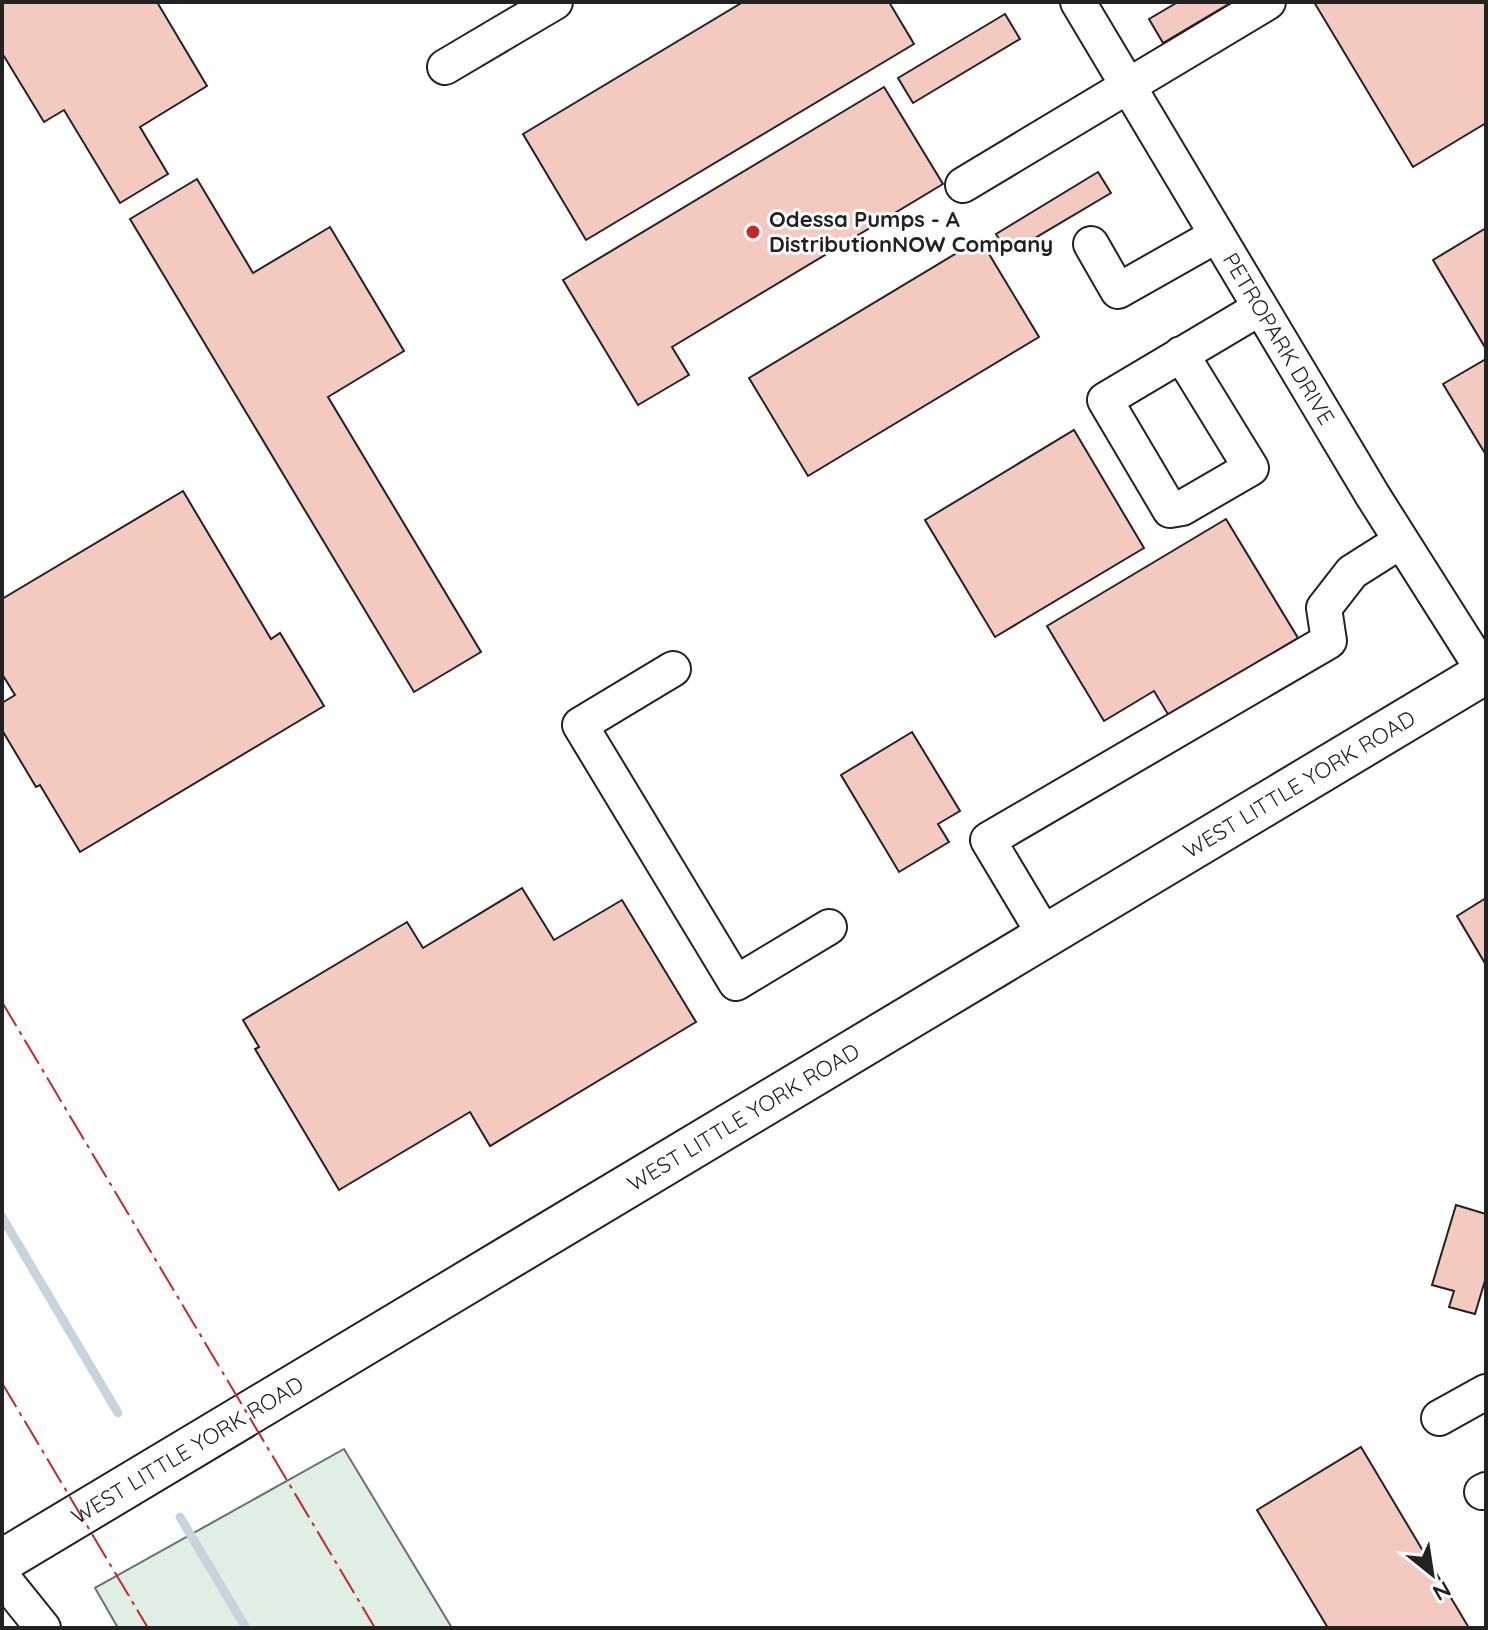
<svg xmlns="http://www.w3.org/2000/svg" width="1488" height="1630" font-family="Quicksand,sans-serif">
	<style>
		.green { fill: #e0efe3; stroke: #6f6f6f; stroke-width: 2 }
		.lines { fill: none; stroke-linecap: round; stroke-linejoin: round }
		.stream { stroke: #c7d3dd; stroke-width: 9 }
		.building { fill: #f3c9c0; stroke: #222; stroke-width: 2 }
		.minor-casing { stroke: #222; stroke-width: 38 }
		.major-casing { stroke: #222; stroke-width: 46 }
		.minor { stroke: #fff; stroke-width: 34 }
		.major { stroke: #fff; stroke-width: 42 }
		.power { stroke: #c62828; stroke-width: 2; stroke-dasharray: 28 6 4 6; stroke-linecap: butt }
		.poi-dot { fill: #c62828; stroke: #fff; stroke-width: 3 }
		.labels { text-anchor: middle; dominant-baseline: central; stroke-width: 6; stroke-linejoin: round; paint-order: stroke }
		.poi-label { font-size: 22px; font-weight: bold; fill: #222; stroke: #fff; text-anchor: start }
		.street-label { font-size: 22px; fill: #222; stroke: #fff }
	</style>
	<rect width="100%" height="100%" fill="#fff"/>
	<path class="green" d="M344,1449L452,1628H118L95,1588Z"/>
	<g class="lines">
		<path class="stream" d="M2,1217L118,1413
			M180,1517L246,1628"/>
	</g>
	<path class="building" d="M2,2H157L207,86L140,127L168,174L120,203L64,110L44,122L2,53Z
		M743,2H889L914,44L586,240L523,134Z
		M1178,2H1232L1163,43L1149,19Z
		M1314,2H1486V123L1413,167Z
		M1005,14L1020,39L913,103L898,78Z
		M884,87L943,184L672,347L689,375L638,405L563,280Z
		M1098,172L1111,193L1008,254L996,234Z
		M197,179L253,273L330,227L404,351L328,397L481,652L414,692L130,219Z
		M1486,228V349L1433,260Z
		M980,239L1039,337L808,476L749,378Z
		M1486,359V455L1443,384Z
		M1074,430L1144,548L995,637L925,520Z
		M183,491L271,639L280,633L324,706L80,852L40,785L36,787L2,730V703L15,695L2,674V599Z
		M1226,519L1298,638L1169,716L1154,691L1104,721L1047,626Z
		M912,732L960,811L938,824L949,842L899,872L841,775Z
		M522,888L554,940L622,900L696,1022L490,1146L470,1112L339,1190L255,1049L259,1047L243,1020L407,922L423,948Z
		M1486,898V965L1457,916Z
		M1456,1205L1486,1214V1277L1475,1314L1449,1307L1454,1291L1432,1285Z
		M1361,1447L1469,1628H1328L1257,1510Z"/>
	<g class="lines">
		<g class="minor-casing">
			<g id="minor">
				<path id="s1" d="M1078,2L1373,496L1485,673"/>
				<path d="M445,67L555,2"/>
				<path d="M963,185L1268,2"/>
				<path d="M1091,244L1118,291L1217,235"/>
				<path d="M1181,354L1251,468L1182,508L1170,510L1105,400L1260,308"/>
				<path d="M673,669L580,725L736,983L829,927"/>
				<path d="M1046,937L988,840L1329,641L1324,608L1352,572L1401,541"/>
				<path d="M1439,1418L1486,1392"/>
				<path d="M1482,1492L1486,1490"/>
				<path d="M2,1577L43,1628"/>
			</g>
		</g>
		<g class="major-casing">
			<g id="major">
				<path id="s2" d="M2,1561L1486,672"/>
			</g>
		</g>
		<use href="#minor" class="minor"/>
		<use href="#major" class="major"/>
		<path class="power" d="M2,1002L375,1628
			M2,1383L148,1628"/>
	</g>
	<circle class="poi-dot" cx="753" cy="232" r="8"/>
	<g class="labels">
		<g class="poi-label">
			<text x="769" y="219">Odessa Pumps - A<tspan x="769" dy="25">DistributionNOW Company</tspan></text>
		</g>
		<g class="street-label">
			<text stroke="none"><textPath href="#s1" startOffset="392">PETROPARK DRIVE</textPath></text>
			<text stroke="none"><textPath href="#s2" startOffset="1512">WEST LITTLE YORK ROAD</textPath></text>
			<text stroke="none"><textPath href="#s2" startOffset="864">WEST LITTLE YORK ROAD</textPath></text>
			<text stroke="none"><textPath href="#s2" startOffset="216">WEST LITTLE YORK ROAD</textPath></text>
		</g>
	</g>
	<rect width="1488" height="1630" fill="none" stroke="#222222" stroke-width="8"/>
	<g transform="translate(1432 1574) rotate(150)" stroke="#ffffff" stroke-width="6" paint-order="stroke">
	<path d="M0-6L14 30L0 20L-14 30Z" fill="#222222"/>
	<text y="-12" font-size="22" font-weight="bold" text-anchor="middle" fill="#222222">N</text>
	</g>
</svg>
